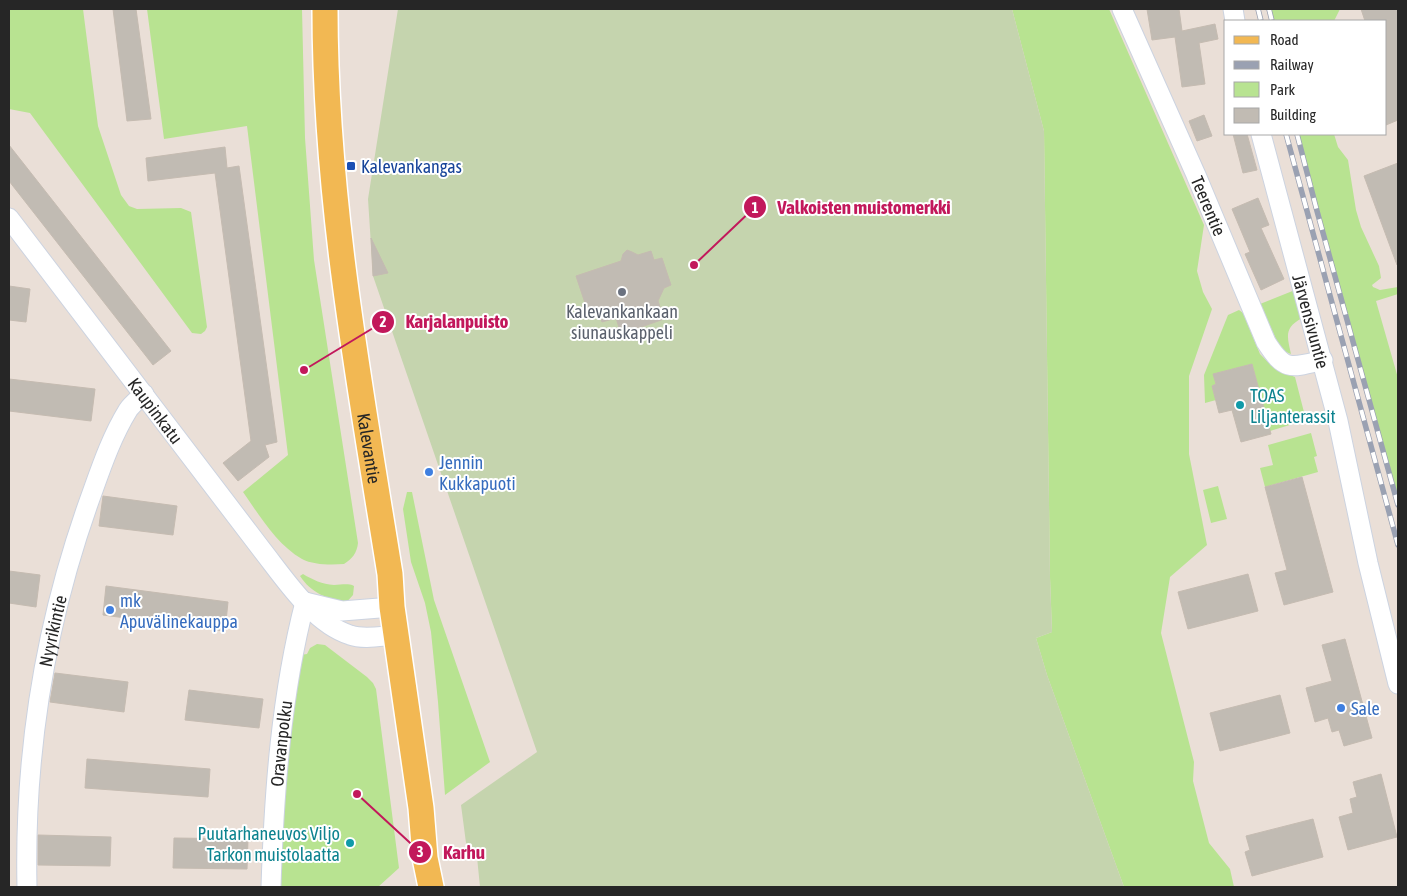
<svg xmlns="http://www.w3.org/2000/svg" width="1407" height="896" font-family="'Asap Condensed',sans-serif">
	<style>
		.green { fill: #b8e391 }
		.cemetery { fill: #c5d4ae }
		.building { fill: #c1bbb3; stroke: #c5bbb1 }
		.lines { fill: none; stroke-linecap: round; stroke-linejoin: round }
		.minor-casing { stroke: #ccd3e0; stroke-width: 21 }
		.major-casing { stroke: #fff; stroke-width: 28 }
		.minor { stroke: #fff; stroke-width: 19 }
		.major { stroke: #f2b853; stroke-width: 25 }
		.rail-casing { stroke: #9aa1b2; stroke-width: 5.5 }
		.rail { stroke: #fff; stroke-width: 4; stroke-dasharray: 11; stroke-linecap: butt }
		.transit-dot { fill: #1a4fb4; stroke: #fff; stroke-width: 2 }
		.worship-dot { fill: #6b7280; stroke: #fff; stroke-width: 2 }
		.culture-dot { fill: #0f9aa8; stroke: #fff; stroke-width: 2 }
		.shop-dot { fill: #3f7fe0; stroke: #fff; stroke-width: 2 }
		.labels { text-anchor: middle; dominant-baseline: central; stroke-width: 4; stroke-linejoin: round; paint-order: stroke }
		.transit-label { font-size: 18px; fill: #164399; stroke: #fff; text-anchor: start }
		.street-label { font-size: 18px; fill: #262626; stroke: #fff }
		.worship-label { font-size: 18px; fill: #5b616d; stroke: #fff }
		.culture-label { font-size: 18px; fill: #0d838f; stroke: #fff; text-anchor: start }
		.shop-label { font-size: 18px; fill: #366cbe; stroke: #fff; text-anchor: start }
		.leader { fill: none; stroke: #c2185b; stroke-width: 2 }
		.callout-dot { fill: #c2185b; stroke: #fff; stroke-width: 2 }
		.mark-label { font-size: 15px; text-anchor: middle; font-weight: bold; fill: #fff }
		.callout-label { font-size: 19px; text-anchor: middle; font-weight: bold; fill: #c2185b; stroke: #fff; stroke-width: 4; stroke-linejoin: round; paint-order: stroke }
	</style>
	<rect width="100%" height="100%" fill="#eadfd7"/>
	<path class="green" d="M9,9H83L98,126L121,195L129,206L137,209L181,208L191,212L207,327L205,331L201,334L192,333L30,113L9,109Z
		M147,9H302L305,138L314,260L358,543C357,553 352,559 344,564C331,565 313,565 302,559C277,545 259,515 243,492L288,455L247,126L164,139Z
		M1012,9H1109L1204,225L1197,271L1203,292L1212,309L1189,376V454L1207,545L1170,577L1161,633L1194,762L1193,781L1209,843L1230,869L1234,887H1124L1047,675L1036,638L1052,632L1050,577L1044,131Z
		M1269,9H1340L1334,21H1272Z
		M1298,134H1334L1338,147L1348,160L1356,210L1361,227L1379,266L1381,278L1372,285L1373,287L1380,290L1398,287V294L1376,301L1398,378V505Z
		M1295,290L1302,318C1284,328 1287,336 1291,354L1281,350L1260,304Z
		M1239,310L1243,313L1260,354L1275,369L1295,377L1306,420L1270,431L1252,364L1214,374L1216,384L1212,386L1216,400L1205,403L1204,375L1228,315Z
		M1311,433L1317,456L1314,457L1318,472L1265,487L1260,468L1273,465L1268,445Z
		M1218,486L1227,519L1211,523L1203,490Z
		M407,492H412L434,600L490,762L445,795L438,702L431,632L425,603L411,562L403,509Z
		M303,574C313,580 322,584 334,585C341,585 348,583 354,586L353,595L345,604C327,598 311,593 300,576Z
		M317,644L325,645L367,677L373,683L376,689L399,868L378,887H278L283,782L301,655L307,654L310,648Z"/>
	<path class="cemetery" d="M398,9H1012L1044,131L1050,577L1052,632L1036,638L1047,675L1124,887H480L477,857L468,858L461,805L537,752L373,276L368,199Z"/>
	<path class="building" d="M113,9H136L151,119L127,121Z
		M1147,9H1179L1182,31L1215,24L1218,39L1199,43L1205,84L1182,87L1175,37L1152,40Z
		M1361,9H1398V120L1386,125V21H1365Z
		M1204,115L1212,136L1197,141L1189,121Z
		M1233,134H1247L1257,170L1243,173Z
		M9,145L171,351L153,365L9,181Z
		M225,147L227,168L239,166L277,442L265,445L269,457L238,481L223,463L251,441L215,173L148,181L146,158Z
		M1398,163V265H1397L1364,176Z
		M1258,198L1269,225L1261,228L1284,279L1261,290L1245,254L1250,252L1232,209Z
		M371,238L388,273L373,276Z
		M627,250L632,252L638,255L651,251L654,260L662,258L671,285L664,288L658,301L664,319L621,334L616,318L602,322L597,309L588,312L576,276L621,261L623,254Z
		M9,286L30,289L26,322L9,320Z
		M1252,364L1271,434L1241,442L1232,410L1219,413L1212,386L1216,384L1213,374Z
		M9,379L95,389L91,421L9,411Z
		M1302,477L1333,592L1284,605L1275,573L1287,570L1265,487Z
		M103,496L177,506L173,535L99,526Z
		M9,571L40,575L36,607L9,603Z
		M1248,574L1258,611L1188,629L1178,592Z
		M106,586L228,602L225,631L103,615Z
		M1345,639L1372,738L1344,746L1339,730L1332,732L1328,718L1315,722L1306,688L1332,681L1322,645Z
		M55,673L128,682L124,712L50,702Z
		M189,690L263,699L259,728L185,720Z
		M1280,695L1290,733L1220,751L1210,713Z
		M87,759L210,769L208,797L85,788Z
		M1381,774L1397,837L1348,850L1339,817L1353,813L1350,799L1357,797L1353,782Z
		M1313,819L1323,857L1252,876L1245,852L1250,850L1246,836Z
		M38,835L111,837L110,866L38,865Z
		M174,838L248,839L247,869L173,868Z"/>
	<g class="lines">
		<g class="minor-casing">
			<g id="minor">
				<path id="s1" d="M1122,9L1196,175L1266,342C1285,372 1291,368 1323,360"/>
				<path d="M1233,9L1235,21"/>
				<path id="s2" d="M1261,134L1338,421L1368,563L1398,684"/>
				<path id="s3" d="M9,218L262,550C284,578 314,624 350,635C364,640 381,636 396,635"/>
				<path d="M305,602L342,611L392,607"/>
				<path id="s4" d="M27,887C24,753 46,619 92,493C102,465 112,436 128,410C132,404 139,399 144,394"/>
				<path id="s5" d="M271,887C274,792 281,695 305,602"/>
			</g>
		</g>
		<g class="major-casing">
			<g id="major">
				<path id="s6" d="M325,9C325,199 360,387 390,574L392,607L421,808L425,858L431,887"/>
			</g>
		</g>
		<use href="#minor" class="minor"/>
		<use href="#major" class="major"/>
		<g class="rail-casing">
			<path id="rail" d="M1258,9L1261,21
				M1269,9L1272,21
				M1286,134L1398,545
				M1297,134L1317,211L1398,505"/>
		</g>
		<use href="#rail" class="rail"/>
	</g>
	<rect class="transit-dot" x="346" y="161" width="10" height="10" rx="2.5"/>
	<circle class="worship-dot" cx="622" cy="292" r="5"/>
	<g class="culture-dot">
		<circle cx="1240" cy="405" r="5"/>
		<circle cx="350" cy="843" r="5"/>
	</g>
	<g class="shop-dot">
		<circle cx="429" cy="472" r="5"/>
		<circle cx="110" cy="610" r="5"/>
		<circle cx="1341" cy="708" r="5"/>
	</g>
	<g class="labels">
		<g class="transit-label">
			<text x="361" y="166">Kalevankangas</text>
		</g>
		<g class="street-label">
			<text stroke="none"><textPath href="#s1" startOffset="215">Teerentie</textPath></text>
			<text stroke="none"><textPath href="#s2" startOffset="194">Järvensivuntie</textPath></text>
			<text stroke="none"><textPath href="#s3" startOffset="242">Kaupinkatu</textPath></text>
			<text stroke="none"><textPath href="#s6" startOffset="442">Kalevantie</textPath></text>
			<text stroke="none"><textPath href="#s4" startOffset="258">Nyyrikintie</textPath></text>
			<text stroke="none"><textPath href="#s5" startOffset="144">Oravanpolku</textPath></text>
		</g>
		<g class="worship-label">
			<text x="622" y="311">Kalevankankaan<tspan x="622" dy="21">siunauskappeli</tspan></text>
		</g>
		<g class="culture-label">
			<text x="1250" y="395">TOAS<tspan x="1250" dy="21">Liljanterassit</tspan></text>
			<text x="340" y="833" text-anchor="end">Puutarhaneuvos Viljo<tspan x="340" dy="21">Tarkon muistolaatta</tspan></text>
		</g>
		<g class="shop-label">
			<text x="439" y="462">Jennin<tspan x="439" dy="21">Kukkapuoti</tspan></text>
			<text x="120" y="600">mk<tspan x="120" dy="21">Apuvälinekauppa</tspan></text>
			<text x="1351" y="708">Sale</text>
		</g>
	</g>
	<path class="leader" d="M694 265L755 207M304 370L383 322M357 794L420 852"/>
	<g class="callout-dot">
		<circle cx="694" cy="265" r="5"/>
		<circle cx="304" cy="370" r="5"/>
		<circle cx="357" cy="794" r="5"/>
		<circle cx="755" cy="207" r="12"/>
		<circle cx="383" cy="322" r="12"/>
		<circle cx="420" cy="852" r="12"/>
	</g>
	<g class="mark-label">
		<text x="755" y="213">1</text>
		<text x="383" y="327">2</text>
		<text x="420" y="857">3</text>
	</g>
	<g class="callout-label">
		<text x="864" y="214">Valkoisten muistomerkki</text>
		<text x="457" y="328">Karjalanpuisto</text>
		<text x="464" y="859">Karhu</text>
	</g>
	<rect width="1407" height="896" fill="none" stroke="#262626" stroke-width="20"/>
	<rect x="1224" y="20" width="162" height="115" fill="#ffffff" stroke="#a8a8a8"/>
	<rect x="1234" y="36" width="25" height="8" fill="#f2b853" stroke="#a8a8a8"/>
	<text x="1270" y="45" font-size="15" fill="#262626">Road</text>
	<rect x="1234" y="61" width="25" height="8" fill="#9aa1b2" stroke="#a8a8a8"/>
	<text x="1270" y="70" font-size="15" fill="#262626">Railway</text>
	<rect x="1234" y="82" width="25" height="15" fill="#b8e391" stroke="#a8a8a8"/>
	<text x="1270" y="95" font-size="15" fill="#262626">Park</text>
	<rect x="1234" y="108" width="25" height="15" fill="#c1bbb3" stroke="#a8a8a8"/>
	<text x="1270" y="120" font-size="15" fill="#262626">Building</text>
</svg>
